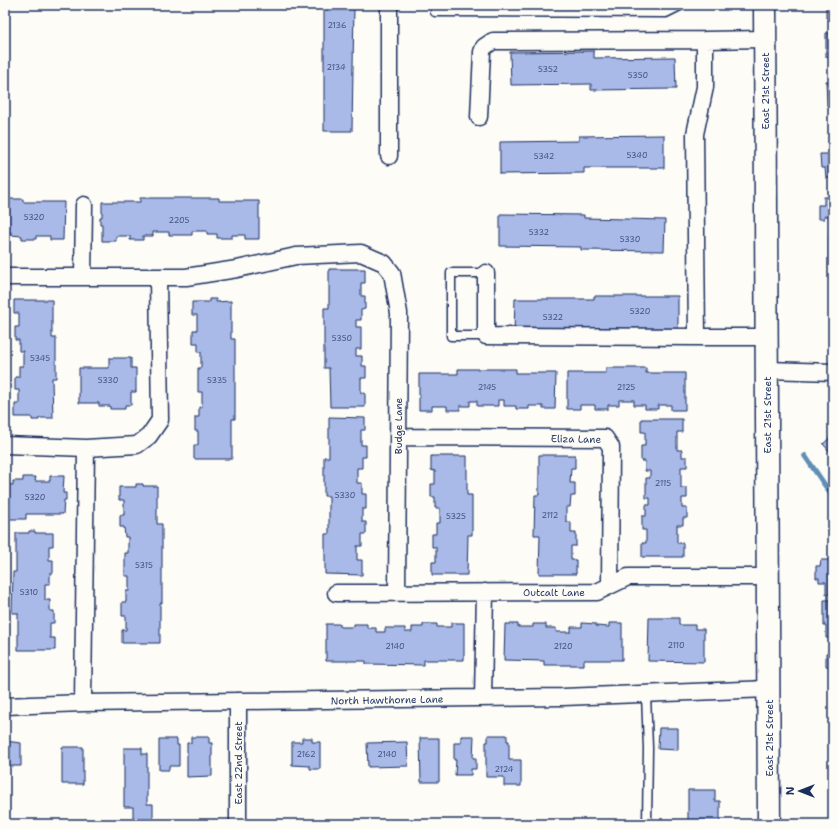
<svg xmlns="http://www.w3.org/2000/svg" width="838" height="829" font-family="'Shantell Sans',sans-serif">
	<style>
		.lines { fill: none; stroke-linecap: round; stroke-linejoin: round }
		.stream { stroke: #608fb6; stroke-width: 5.5 }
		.building { fill: #a9b9e8; stroke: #1b2f5e }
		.lane-casing { stroke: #1b2f5e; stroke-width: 11 }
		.street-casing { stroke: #1b2f5e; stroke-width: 19 }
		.secondary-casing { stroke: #1b2f5e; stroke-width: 25 }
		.lane { stroke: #fdfcf7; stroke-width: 8 }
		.street { stroke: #fdfcf7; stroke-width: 16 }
		.secondary { stroke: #fdfcf7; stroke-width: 22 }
		.labels { text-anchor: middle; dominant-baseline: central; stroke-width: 3.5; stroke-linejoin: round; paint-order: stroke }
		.number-label { font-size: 8px; fill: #3e5280 }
		.street-label { font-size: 10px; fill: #1b2f5e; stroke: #fdfcf7 }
	</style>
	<rect width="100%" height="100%" fill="#fdfcf7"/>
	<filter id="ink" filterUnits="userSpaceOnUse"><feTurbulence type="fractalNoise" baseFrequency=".025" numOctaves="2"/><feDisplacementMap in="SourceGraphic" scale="8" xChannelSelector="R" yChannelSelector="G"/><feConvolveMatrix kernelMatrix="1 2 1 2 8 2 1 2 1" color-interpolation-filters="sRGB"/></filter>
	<g filter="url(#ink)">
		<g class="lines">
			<path class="stream" d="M805,456L833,497"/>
		</g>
		<path class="building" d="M324,5H354L352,131H324Z
			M821,5H833V18H826V5Z
			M826,33H833V58L826,57Z
			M594,51V58L675,57L676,89L591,90V84L511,85L510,52Z
			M826,81H833V106H827Z
			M664,135V168H584V173L500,174V142L579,141V136Z
			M820,154H833V178H826L825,168H821Z
			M824,197H833V216H824V219H818V205H824Z
			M140,198H219V201H259V239H245V235H232V238H217V234H207V231H192V235H169V232H153V236H143V240H130V236H116V241H102V224H100V217H102V202H140Z
			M5,199H23V202H64L63,240H50V236H36V239H22V236L11,235V232H5Z
			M500,214L584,215V218L665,220L664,251L581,250V247L500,246Z
			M829,234H833V259H829Z
			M329,269H365V283H361V296H365V309L361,310V320H356V327H361V349H356V356H362V366H366V378H361V393H365V407H330L329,368H324V308H329Z
			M594,296H678V329L514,331L515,299H594Z
			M209,299H216V302L231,301V339H235V419H232V459H194V445H198V431H195V417H199V407H202V392H198V368H201V352H198V343H193V330H197V315H192V302H209Z
			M14,300H52V338H56V378H52L53,418H39V420H32V417H15V404H19V390H15V377H19V366H23V351H19V340H15V327H19V313H14Z
			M109,358H131V368H136V392H131V405H125V409H110V406H99V403H79V368H109Z
			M606,368H646V373H685V410H671V405H658V409H645V405H634V400H619V405H608V409H595V405H580V409H567V373H606Z
			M458,369H516V373H556L555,409H543V406H529V409H516V406H504V400H498V406H477V401H470V406H460V410H447V406H432V410H419V374H458Z
			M329,417L365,418V430H361V445H366V457H362V468H357V483H362V494H366V509H362V522H366V534H362V546H357V560H362V575L325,574V534H329V496H324V457H329Z
			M641,419H682V432H677V450H682V457H687V467H681V488H687V498H682V508H687V518H683V525H677V543H683V557H642V543H646V530H642V516H646V505H650V498H646V478H650V471H645V461H641V446H645V432H641Z
			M833,435V455L823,444Z
			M539,455H575V468H571L570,483H575V496H571L570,507H566V522H571V533H576V546H571V560H576V574H539L540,535H534L535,495H539Z
			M431,456H467V495H472V535H468L467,575H432V562H436V547H432V534H436V523H440V508H435V497H431V484H435V471L431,470Z
			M50,476H64L63,493H66V500H64L63,514H26V519H5V484L13,485V481H23V477H36L35,481H50Z
			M136,484H143V486H157V524H162V603H160V643H122V630H126V616H122V602H126V591H129V576H125V553H128V537H125L124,527H120V515H124V500H119V487H136Z
			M29,531H35V533H53V546H49V560H53V573H50V584H45V600H50V611H54V623H50V638H55V650H18V613H12L13,572H16V533H29Z
			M821,560H833V594H826V582H819V578H816V566H820Z
			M824,600H833V638H826V626H824Z
			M649,618H679V625H695V629H704V662L648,661Z
			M451,623H464V660H424V665L366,664V661H326V624H340V627H354V624H367V628H376V632H385V628H405V632H412V627H423V624H437V627H451Z
			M582,623L596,624V626L609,627V623H622V660H584V665H544V661L504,660L505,624H518V627H533V624H546V628H556V632H571V627H582Z
			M829,644H833V667L826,666V653H828Z
			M659,728H678V750L658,749Z
			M488,735H507V741H509V760H521V786H504V777H486V742H488Z
			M461,736H474L473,758H476V769H471V775H455L456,760H454V743H461Z
			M191,737H209V743H212V776L187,777V743H191Z
			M302,738H312V742H320V769H310V766L292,765V742H302Z
			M420,738H439V782H421Z
			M159,739H177V745H179V766H169V770H159Z
			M5,741L21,743V766H5Z
			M407,742L408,766L368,767L367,743Z
			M62,747H83V784H62Z
			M124,748H142V754H147V804H153V824H133V807H124Z
			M688,790H715V801H720V824H688Z"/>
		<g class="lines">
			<g class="lane-casing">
				<path id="lane" d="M435,12L666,13L682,5
					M486,273H451V336H486
					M646,694L648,748L647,824"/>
			</g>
			<g class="street-casing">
				<path id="street" d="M389,5V156
					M479,117L482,52L484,47L493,41L705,40
					M486,273V336L697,337L695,134L705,87V40L765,39
					M5,277H186L237,269L296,256L361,253L384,263L392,273L399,313L397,592
					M83,277L84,205
					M697,337H767
					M767,370L833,372
					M398,437L605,438L611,447L610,585
					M5,445L86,448L137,445L149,436L160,420L158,277
					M336,593L597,592L628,577H768
					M483,698L485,592
					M238,701V824
					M83,703L86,448
					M5,706L83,703L563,697L769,689"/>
			</g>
			<g class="secondary-casing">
				<path id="secondary" d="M765,5L769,824"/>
			</g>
			<use href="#lane" class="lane"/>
			<use href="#street" class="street"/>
			<use href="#secondary" class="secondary"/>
		</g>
	</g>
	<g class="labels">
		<g class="number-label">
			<text x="337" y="25">2136</text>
			<text x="336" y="67">2134</text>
			<text x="548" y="69">5352</text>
			<text x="638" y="75">5350</text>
			<text x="637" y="155">5340</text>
			<text x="544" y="156">5342</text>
			<text x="34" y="217">5320</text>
			<text x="179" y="220">2205</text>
			<text x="539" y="232">5332</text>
			<text x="630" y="239">5330</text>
			<text x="640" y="311">5320</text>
			<text x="553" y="317">5322</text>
			<text x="342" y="338">5350</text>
			<text x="40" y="358">5345</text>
			<text x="108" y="380">5330</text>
			<text x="217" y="380">5335</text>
			<text x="487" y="387">2145</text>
			<text x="626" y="387">2125</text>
			<text x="663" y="483">2115</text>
			<text x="345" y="495">5330</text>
			<text x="35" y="497">5320</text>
			<text x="550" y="515">2112</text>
			<text x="456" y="516">5325</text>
			<text x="144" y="565">5315</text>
			<text x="29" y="592">5310</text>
			<text x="676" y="645">2110</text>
			<text x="395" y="646">2140</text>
			<text x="563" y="646">2120</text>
			<text x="306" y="754">2162</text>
			<text x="387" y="754">2140</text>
			<text x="504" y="769">2124</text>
		</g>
		<g class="street-label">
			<text transform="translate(765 91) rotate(-90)">East 21st Street</text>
			<text transform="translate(767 415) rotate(-90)">East 21st Street</text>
			<text transform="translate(398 426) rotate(-90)">Budge Lane</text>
			<text transform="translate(576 439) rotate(1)">Eliza Lane</text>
			<text x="554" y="592">Outcalt Lane</text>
			<text transform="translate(387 700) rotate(-1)">North Hawthorne Lane</text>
			<text transform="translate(769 738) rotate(-90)">East 21st Street</text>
			<text transform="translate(238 763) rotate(-90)">East 22nd Street</text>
		</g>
	</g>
	<rect width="838" height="829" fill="none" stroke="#fdfcf7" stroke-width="20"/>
	<rect x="10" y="10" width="818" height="809" fill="none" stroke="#1b2f5e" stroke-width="1.5" filter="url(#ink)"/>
	<g transform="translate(800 791) rotate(270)" stroke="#fdfcf7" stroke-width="3" paint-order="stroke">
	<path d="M0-3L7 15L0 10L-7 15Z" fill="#1b2f5e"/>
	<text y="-6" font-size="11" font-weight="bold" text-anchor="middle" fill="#1b2f5e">N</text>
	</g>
</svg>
